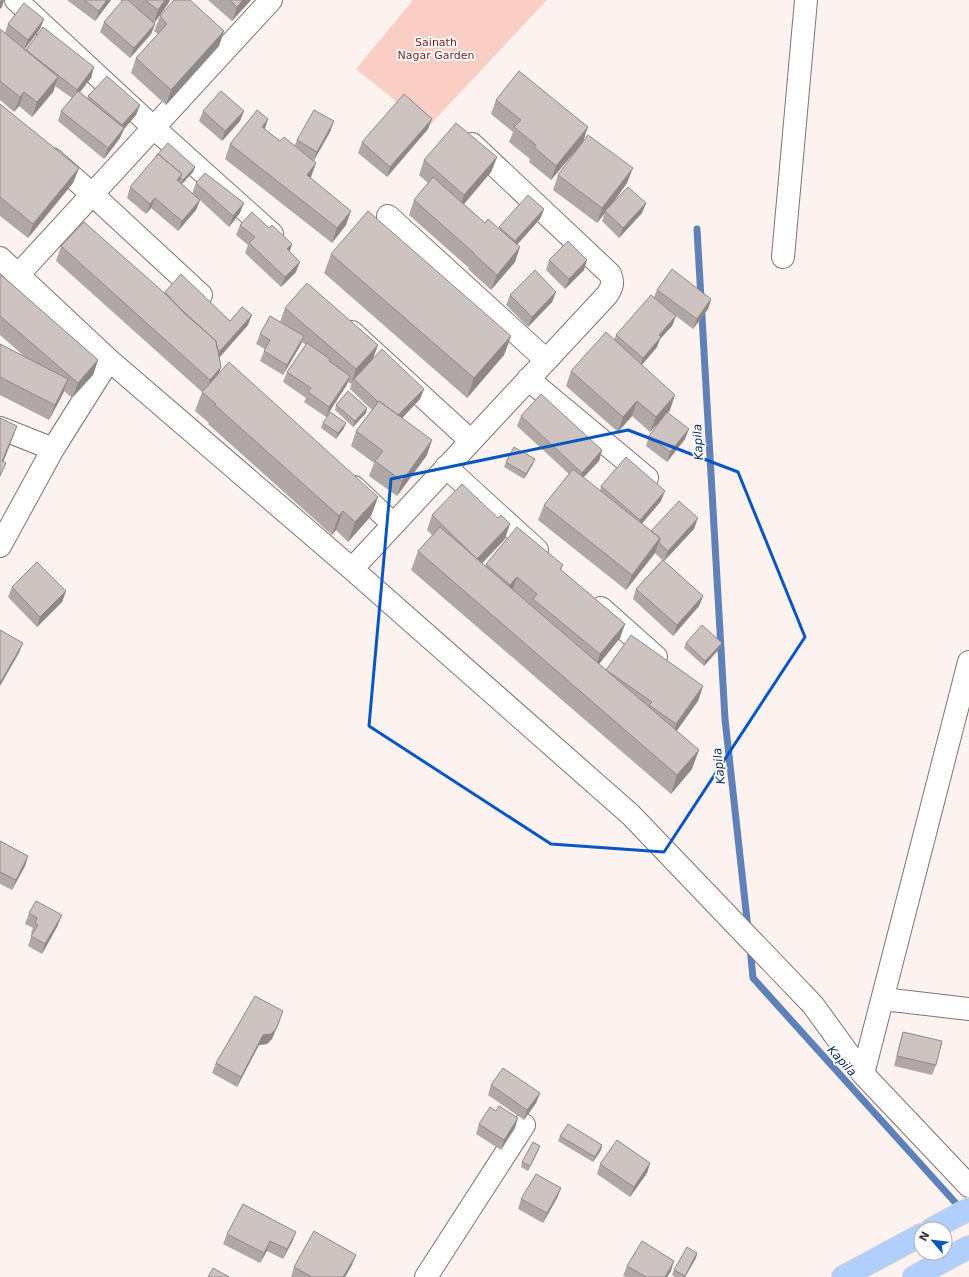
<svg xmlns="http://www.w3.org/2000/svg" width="969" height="1277" font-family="'DejaVu Sans',sans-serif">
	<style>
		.green { fill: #f9cec5 }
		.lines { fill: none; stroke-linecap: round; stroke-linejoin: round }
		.stream { stroke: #6081b7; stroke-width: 7 }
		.minor-casing { stroke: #7d7573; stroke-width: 24 }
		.primary-casing { stroke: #d4d3d3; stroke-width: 24 }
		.minor { stroke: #fff; stroke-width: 22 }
		.primary { stroke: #b1cffd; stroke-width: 22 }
		.wall { fill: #b0a8a6 }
		.shaded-wall { fill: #908887 }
		.building { fill: #cdc3c1; stroke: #908887 }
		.marked { fill: none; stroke: #0956c0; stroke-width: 3; stroke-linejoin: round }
		.labels { text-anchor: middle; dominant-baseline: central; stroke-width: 3.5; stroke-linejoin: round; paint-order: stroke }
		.park-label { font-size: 11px; fill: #741c10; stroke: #fff }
		.water-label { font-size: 12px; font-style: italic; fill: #0b2a5a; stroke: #fff }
	</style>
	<rect width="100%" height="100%" fill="#fcf2f0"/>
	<path class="green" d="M413,0H547L428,127L356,69Z"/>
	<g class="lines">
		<path class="stream" d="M697,229L725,719L748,929
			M750,947L753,978L962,1210"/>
		<g class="minor-casing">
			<path id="minor" d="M16,0L154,128L272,234
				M52,159L93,195L201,295
				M388,216L546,360
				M783,257L806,0
				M0,258L109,360L352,569L631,815L813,1005L863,1074L969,1186
				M18,275L271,0
				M352,332L471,441
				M528,379L647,478
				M0,428L53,449
				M446,467L537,550
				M354,487L393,524
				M0,546L53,449L109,360
				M352,569L607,295C612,287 614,283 610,274L472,144
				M601,608L656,657
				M883,999L969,1009
				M863,1074L969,662
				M426,1277L524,1125"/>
		</g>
		<g class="primary-casing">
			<path id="primary" d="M932,1229L969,1209
				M843,1277L921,1235
				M914,1277L969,1247"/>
		</g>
		<use href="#minor" class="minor"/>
		<use href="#primary" class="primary"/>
	</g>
	<path class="wall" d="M67,0H111L95,21Z
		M120,0H170L168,4L154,23L155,24L151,34L130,58L100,32L104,22L122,2Z
		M208,0H251L232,21Z
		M160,16L224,31L219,46L166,105L131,73L136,58L158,34L154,31Z
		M44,19L40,29L25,49L26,50L94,67L91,78L79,92L87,99L88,96L140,105L136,115L124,129L120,138L104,159L58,121L61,111L72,98L55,86L53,92L32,117L19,106L14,112L0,100V29L5,33L8,24Z
		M496,100L583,142L551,180L529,162L530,159L509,142L513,132L491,114Z
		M0,104L79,168L73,183L28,238L0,216Z
		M203,111L240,121L222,141L199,121Z
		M268,119L265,129L280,141L295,145L297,140L334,121L330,132L314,160L316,163L310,178L346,225L332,243L225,159L230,144Z
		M428,129L387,177L358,153L362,142Z
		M156,156L195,167L193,172L182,184L192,194L196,183L240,213L229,227L200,200L196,210L178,231L151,208L146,214L127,198L130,187L155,158Z
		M497,157L491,172L464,204L485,223L499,228V227L544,209L540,219L517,245L515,262L491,290L468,269L469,268L409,215L414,200L428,183L419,175L424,160Z
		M558,175L627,183L610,207L646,203L642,213L619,238L602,221L605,213L597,223L553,190Z
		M240,225L269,228L292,244L289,252L296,272L281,287L245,253L248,245L236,235Z
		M61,246L164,293L165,292L230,321L248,325L219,358L221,367L219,373L378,497L371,516L348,542L336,530L332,535L208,424L209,423L195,411L202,392L56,261Z
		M331,254L511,336L504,355L467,398L324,273Z
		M549,260L584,270L565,289L546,270Z
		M0,274L98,360L93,375L72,398L64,391L49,420L0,395V344L24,356L0,335Z
		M657,290L711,299L708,309L693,329L676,316L672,326L660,339L657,347L642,365L670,410L668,413L685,439L667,462L646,446L649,436L663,418L650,432L632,416L618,432L566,386L571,371L614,340L616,335L654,297Z
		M556,292L552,302L528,327L506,305L510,295Z
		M285,308L424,389L420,399L402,418L427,455L397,496L369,476L374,463L351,446L356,431L372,410L350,389L352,382L351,384L348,382L346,386L326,417L304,402L306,398L283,382L287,372L306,345L302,342L300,346L283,375L260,361L265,349L256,344L260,334L280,322Z
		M336,405L366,413L353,427L335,410Z
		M521,416L602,450L599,461L583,478L600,491L601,486L661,501L642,524L651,531L694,529L664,561L703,596L699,606L673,636L633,599L636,589L662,560L655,553L626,590L538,520L544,505L569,474L517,426Z
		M323,423L344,428L336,439L321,428Z
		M506,462L533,464L524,479L504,467Z
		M432,515L505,539L482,563L485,566L486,564L563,565L561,570L625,624L620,638L599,664L606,670L703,686L698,701L676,731L692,769L671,794L411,570L418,551L432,535L427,530Z
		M12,587L66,591L62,602L37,627L8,597Z
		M686,643H722L720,648L704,666L684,648Z
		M0,841L28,856L25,866L12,890L0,884Z
		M29,913L58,925L42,954L28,946L32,934L31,933L33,928L25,924Z
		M280,1021L272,1039L267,1044L259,1045L237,1087L212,1073L216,1063Z
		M903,1032L936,1065L932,1075L894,1066L900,1042Z
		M491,1085L540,1093L536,1103L524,1120L488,1095Z
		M479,1124L515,1128L501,1150L476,1134Z
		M560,1136L602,1145L601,1150L593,1162L558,1141Z
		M538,1151L528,1171L521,1167L522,1162Z
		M650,1163L647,1173L630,1197L597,1174L600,1164Z
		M561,1188L557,1198L543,1223L518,1209L521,1199Z
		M296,1232L292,1242L283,1259L267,1251L260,1263L223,1244L227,1234Z
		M697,1253L696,1258L685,1277H675L672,1275L674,1270Z
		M352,1265L345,1277H291L294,1267Z
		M627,1266L671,1271L667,1277H626L623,1276Z"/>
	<path class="shaded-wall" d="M1,0H4L2,7L0,9V1Z
		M107,0H111L95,21L99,11Z
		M165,0H170L168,4L153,25L158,10Z
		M243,0H251L232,21L237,7Z
		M44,19L40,29L24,50L28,40Z
		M155,24L151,34L130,58L134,48Z
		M224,31L219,46L166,105L171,90Z
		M94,67L91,78L74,100L77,90Z
		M58,77L53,92L32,117L37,102Z
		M24,92L19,106L14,112L20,97Z
		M140,105L136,115L124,129L120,138L104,159L108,148L118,135L122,125Z
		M244,111L240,121L222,141L225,131Z
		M268,119L263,134L262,127Z
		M432,119L428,129L387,177L390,167Z
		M334,121L330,132L313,162L317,152Z
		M588,127L583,142L551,180L556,166Z
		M497,157L491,172L459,210L464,195Z
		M316,163L311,177L301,190L307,175Z
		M195,167L193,172L181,185L183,180Z
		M79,168L73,183L28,238L33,224Z
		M633,168L627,183L606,212L605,211V213L597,223L602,208Z
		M182,174L178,184L177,180Z
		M155,198L151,208L146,214L150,204Z
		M200,200L196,210L178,231L182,221Z
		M244,203L240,213L229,227L233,216Z
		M646,203L642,213L619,238L623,228Z
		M544,209L540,219L511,251L515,241Z
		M351,211L346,225L332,243L337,228Z
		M292,244L289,254L287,249Z
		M520,247L515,262L491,290L497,275Z
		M587,260L584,270L565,289L569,279Z
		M300,262L296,272L281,287L285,277Z
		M556,292L552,302L528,327L532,317Z
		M711,299L708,309L693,329L697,319Z
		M252,315L248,325L216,361L220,351Z
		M676,316L672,326L660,339L657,347L639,368L643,358L659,335Z
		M304,336L300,346L283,375L287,365Z
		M511,336L504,355L467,398L474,378Z
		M378,345L373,359L354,379L352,382L351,384L356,369Z
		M98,360L93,375L72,398L78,383Z
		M221,367L216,382L205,395L210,380Z
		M350,376L346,386L326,417L329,407Z
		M68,379L63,394L49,420L55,405Z
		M424,389L420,399L392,429L395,419Z
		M675,395L670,410L650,432L656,417Z
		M637,401L632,416L618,432L623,417Z
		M367,408L366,413L353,427L355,421Z
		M346,423L344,428L336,439L338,433Z
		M17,426L10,445L0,470L2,461Z
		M689,429L685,439L667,462L670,452Z
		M432,440L427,455L397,496L402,481Z
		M602,450L599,461L578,483L582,473Z
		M535,459L533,464L524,479L526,474Z
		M665,491L661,501L636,530L640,520Z
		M378,497L371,516L348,542L355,522Z
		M343,511L336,530L332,535L339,516Z
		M698,518L694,529L664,561L668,551Z
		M510,524L505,539L472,574L477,559Z
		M660,538L655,553L626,590L632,575Z
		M517,577L512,592L505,600L510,585Z
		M66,591L62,602L37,627L40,617Z
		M703,596L699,606L673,636L677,625Z
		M625,624L620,638L595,669L600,654Z
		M23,643L19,653L0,686V683Z
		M722,643L720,648L704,666L705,661Z
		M703,686L698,701L671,739L676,724Z
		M699,750L692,769L671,794L677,775Z
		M28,856L25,866L12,890L16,880Z
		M62,915L58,925L42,954L45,944Z
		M283,1011L272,1039L267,1044L259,1045L237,1087L241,1077L263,1035Z
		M540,1093L536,1103L524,1120L527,1110Z
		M518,1118L515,1128L501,1150L504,1140Z
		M602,1145L601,1150L593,1162L595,1157Z
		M540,1146L538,1151L528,1171L530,1166Z
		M650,1163L647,1173L630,1197L634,1187Z
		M561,1188L557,1198L543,1223L547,1213Z
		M296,1232L292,1242L283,1259L287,1249Z
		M270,1241L267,1251L260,1263L264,1253Z
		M697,1253L696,1258L685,1277H684Z
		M356,1255L352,1265L345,1277H343Z
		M674,1261L671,1271L667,1277H665Z"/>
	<path class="building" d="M84,0H107L99,11Z
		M123,0H128L155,24L134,48L104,22Z
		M145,0H165L158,10Z
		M174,0H190L224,31L171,90L136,58L167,24L160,16Z
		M230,0H243L237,7Z
		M24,3L44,19L28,40L8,24Z
		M43,27L94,67L77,90L26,50Z
		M0,29L58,77L37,102L24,92L20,97L0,81Z
		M519,71L588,127L556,166L534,147L536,145L514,127L521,120L496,100Z
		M107,76L140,105L122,125L88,96Z
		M78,91L124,128L108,148L61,111Z
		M221,91L244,111L225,131L203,111Z
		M404,94L432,119L390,167L362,142Z
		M0,104L79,168L33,224L0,197Z
		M257,110L268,119L262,127L280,141L284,137L316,163L307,175L351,211L337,228L230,144Z
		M314,110L334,121L317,152L297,140Z
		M456,123L497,157L464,195L424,160Z
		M588,135L633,168L602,208L558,175Z
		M168,143L195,167L183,180L180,178L182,174L158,154L157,156H156Z
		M158,154L182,174L177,180L200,200L182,221L155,198L150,204L130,187Z
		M205,173L244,203L233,216L196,183Z
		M433,177L485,223L488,219L520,247L497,275L474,254V253L414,200Z
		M628,187L646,203L623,228L605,211Z
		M528,195L544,209L515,241L499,227Z
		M368,211L511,336L474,378L331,254Z
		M252,212L269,228L272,225L292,244L287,249L300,262L285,277L249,243L255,237L240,225Z
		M84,222L161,290L184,312L216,341L221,367L210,380L61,246Z
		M568,241L587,260L569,279L549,260Z
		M672,269L711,299L697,319L657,290Z
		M535,270L556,292L532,317L510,295Z
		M0,274L98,360L78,383L0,316Z
		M181,274L230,321L242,307L252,315L220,351L217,348L216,341L185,314L165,292Z
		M307,283L378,345L356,369L285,308Z
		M651,295L676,316L659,335L661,337L643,358L616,335Z
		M270,316L304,336L287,365L264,351L270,340L260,334Z
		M606,332L675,395L656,417L637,401L623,417L571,371Z
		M307,343L330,359L329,361L350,376L329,407L308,392L311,388L287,372Z
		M0,344L68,379L55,405L0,377Z
		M382,349L424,389L398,415L379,401L378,402L354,379Z
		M229,362L378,497L355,522L343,511L339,516L215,405L216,404L202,392Z
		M348,391L367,408L355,421L336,405Z
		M541,394L602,450L582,473L521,416Z
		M379,401L432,440L402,481L375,461L383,451L356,431Z
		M330,412L346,423L338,433L323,423Z
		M667,412L689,429L670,452L649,436Z
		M0,418L17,426L2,461L6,463L0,476Z
		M514,447L535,459L526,474L506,462Z
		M626,457L665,491L640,520L601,486Z
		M573,469L660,538L632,575L544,505Z
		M462,484L498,518L501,515L510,524L477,559L432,515Z
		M679,501L698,518L668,551L659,543L660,538L651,531Z
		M440,527L699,750L677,775L418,551Z
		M517,527L563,565L560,569L625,624L600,654L533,599L537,594L517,577L510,585L486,564Z
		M663,560L703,596L677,625L636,589Z
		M37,562L66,591L40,617L12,587Z
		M702,625L722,643L705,661L686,643Z
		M0,630L23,643L0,683Z
		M631,635L703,686L676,724L649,705L652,702L606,670Z
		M0,841L28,856L16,880L0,872Z
		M36,901L62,915L45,944L31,936L38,925L35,923L37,918L29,913Z
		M255,996L283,1011L276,1029L271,1034L263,1035L241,1077L216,1063Z
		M903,1032L942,1041L936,1065L897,1056Z
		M503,1068L540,1093L527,1110L491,1085Z
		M499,1106L518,1118L504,1140L479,1124L490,1107L496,1111Z
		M568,1124L602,1145L595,1157L560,1136Z
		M617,1140L650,1163L634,1187L600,1164Z
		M533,1142L540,1146L530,1166L522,1162Z
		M536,1174L561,1188L547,1213L521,1199Z
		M243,1204L296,1232L287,1249L270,1241L264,1253L227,1234Z
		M314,1231L356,1255L343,1277H312L294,1267Z
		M642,1241L674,1261L665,1277H646L627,1266Z
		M687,1247L697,1253L685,1276L674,1270Z
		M213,1268L229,1277H208Z"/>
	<path class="marked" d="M628,430L738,472L805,637L664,852L551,844L369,726L391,479Z"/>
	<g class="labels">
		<g class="park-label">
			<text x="436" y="42">Sainath<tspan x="436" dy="13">Nagar Garden</tspan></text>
		</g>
		<g class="water-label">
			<text transform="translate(698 442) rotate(-93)">Kapila</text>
			<text transform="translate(719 766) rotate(-96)">Kapila</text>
			<text transform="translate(842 1061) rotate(48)">Kapila</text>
		</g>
	</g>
	<g transform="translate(933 1241) rotate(298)"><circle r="19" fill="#ffffff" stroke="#b1afaf"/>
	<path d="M0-3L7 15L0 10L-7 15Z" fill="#0956c0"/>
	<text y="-6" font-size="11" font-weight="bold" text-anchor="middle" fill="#3b3736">N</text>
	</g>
</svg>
